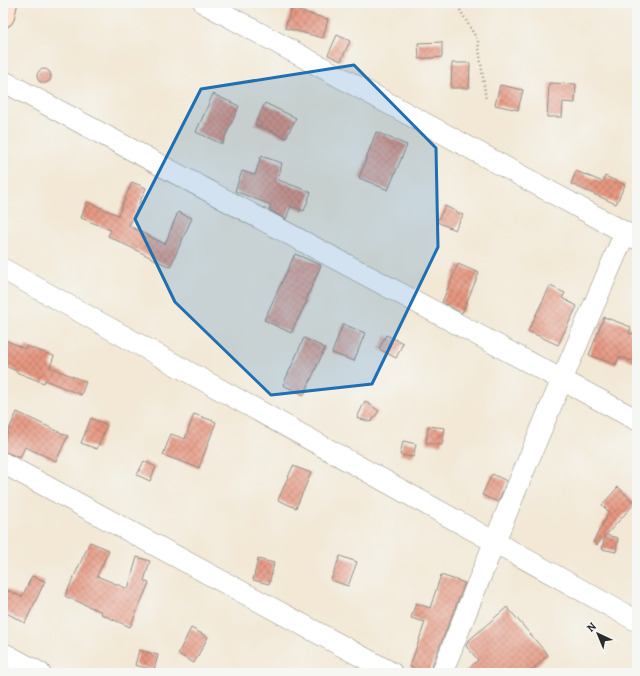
<svg xmlns="http://www.w3.org/2000/svg" width="640" height="676" font-family="Alegreya,serif">
	<style>
		.building { fill: url(#building-cross-hatch) }
		.lines { fill: none; stroke-linecap: round; stroke-linejoin: round }
		.minor-casing { stroke: #8e8a80; stroke-width: 22 }
		.secondary-casing { stroke: #8e8a80; stroke-width: 24 }
		.path { stroke: #8e8a80; stroke-width: 2.5; stroke-dasharray: 1 3; stroke-linecap: butt }
		.minor { stroke: #fff; stroke-width: 21 }
		.secondary { stroke: #fde4d1; stroke-width: 22 }
		.marked { fill: #1f6fb2; fill-opacity: 0.2; stroke: #1f6fb2; stroke-width: 3; stroke-linejoin: round }
	</style>
	<defs>
		<pattern id="building-cross-hatch" width="8" height="8" patternUnits="userSpaceOnUse"><rect width="8" height="8" fill="#e69781"/><path d="M0 0l8 8M0 8l8-8" fill="none" stroke="#bb7b6a"/></pattern>
	</defs>
	<rect width="100%" height="100%" fill="#f6f6f2"/>
	<filter id="ink" filterUnits="userSpaceOnUse"><feTurbulence type="fractalNoise" baseFrequency=".025" numOctaves="2"/><feDisplacementMap in="SourceGraphic" scale="8" xChannelSelector="R" yChannelSelector="G"/><feConvolveMatrix kernelMatrix="1 2 1 2 8 2 1 2 1" color-interpolation-filters="sRGB"/></filter>
	<filter id="wash" filterUnits="userSpaceOnUse"><feTurbulence type="fractalNoise" baseFrequency=".012" numOctaves="4" result="noise"/><feDisplacementMap in="SourceGraphic" scale="16" xChannelSelector="R" yChannelSelector="G"/><feGaussianBlur stdDeviation="0.9" result="paint"/><feColorMatrix in="noise" values="0 0 0 0 0 0 0 0 0 0 0 0 0 0 0 0 0 1.4 0 .05"/><feComposite in="paint" operator="in"/></filter>
	<g filter="url(#wash)">
		<rect width="100%" height="100%" fill="#f2e8d5"/>
		<g id="blocks">
			<path class="building" d="M291,9L328,19L323,38L285,28Z
				M337,35L350,41L341,61L328,55Z
				M442,42V57L419,59L418,43Z
				M452,63H470L469,88H451Z
				M37 76a7 7 0 1 1 14 0a7 7 0 1 1-14 0Z
				M549,83L576,84L575,103L563,102L562,117H547Z
				M500,85L523,90L518,110L495,105Z
				M213,94L239,106L222,144L196,132Z
				M265,103L296,118L286,138L255,124Z
				M376,132L407,145L388,190L359,178Z
				M261,156L282,163L278,180L311,192L304,211L291,206L286,219L269,210L271,205L235,191L242,171L255,175Z
				M576,171L603,182L605,176L625,185L616,204L571,184Z
				M132,182L146,188L129,226L165,244L178,212L192,218L170,267L108,236L111,230L81,218L87,202L118,215Z
				M445,206L463,215L455,230L437,222Z
				M295,254L321,265L306,300L307,301L291,333L264,320Z
				M458,264L479,273L462,313L442,302Z
				M550,286L565,293L562,298L577,306L558,345L528,331Z
				M604,317L631,327L629,333L637,335V362L619,357L616,365L589,355Z
				M343,324L365,333L354,361L332,353Z
				M386,335L403,343L396,358L379,349Z
				M304,338L325,348L304,395L283,385Z
				M3,339L25,349L26,346L54,356L50,367L86,382L81,395L45,380L44,383L16,372L17,371L3,365Z
				M365,401L379,411L371,422L357,418Z
				M17,412L68,436L56,461L25,447L20,458L3,451V443Z
				M194,414L216,422L199,468L163,455L171,434L185,439Z
				M91,418L107,425L97,449L81,443Z
				M428,426L445,428L442,445L426,443Z
				M403,441L416,444L413,457L400,455Z
				M144,461L156,467L150,481L137,475Z
				M293,466L311,473L296,508L278,500Z
				M492,474L507,481L498,502L482,495Z
				M618,487L635,503L606,535L618,538L616,552L602,549L605,535L597,545L593,542L609,512L602,505Z
				M90,542L109,550L97,576L128,589L137,557L150,561L144,581L149,583L130,627L101,614L102,612L65,596Z
				M340,556L357,562L348,586L331,580Z
				M258,559L274,563L269,584L253,580Z
				M441,575L465,583L429,673L410,667L425,622L411,618L416,603L430,608Z
				M32,576L45,581L25,623L3,611V588L22,597Z
				M507,607L548,655L528,673H464L478,660L466,646L468,641Z
				M191,628L208,637L194,663L178,654Z
				M139,650L158,655L154,670L135,665Z"/>
		</g>
	</g>
	<g filter="url(#ink)">
		<use href="#blocks" fill-opacity="0" stroke="#8e8a80" stroke-width="1"/>
		<g class="lines">
			<g class="minor-casing">
				<path id="minor" d="M204,3L637,239
					M3,81L637,420
					M3,269L637,621
					M3,463L392,673
					M3,653L40,673
					M442,673C500,525 562,378 625,233"/>
			</g>
			<g class="secondary-casing">
				<path id="secondary" d="M3,16L6,3"/>
			</g>
			<path class="path" d="M456,3L478,41L486,100"/>
			<use href="#minor" class="minor"/>
			<use href="#secondary" class="secondary"/>
		</g>
	</g>
	<path class="marked" d="M354,65L436,148L438,247L372,384L271,395L175,302L135,219L201,89Z"/>
	<rect width="640" height="676" fill="none" stroke="#f6f6f2" stroke-width="16"/>
	<g transform="translate(598 634) rotate(316)" stroke="#f6f6f2" stroke-width="3" paint-order="stroke">
	<path d="M0-3L7 15L0 10L-7 15Z" fill="#2b2b2b"/>
	<text y="-6" font-size="11" font-weight="bold" text-anchor="middle" fill="#2b2b2b">N</text>
	</g>
</svg>
